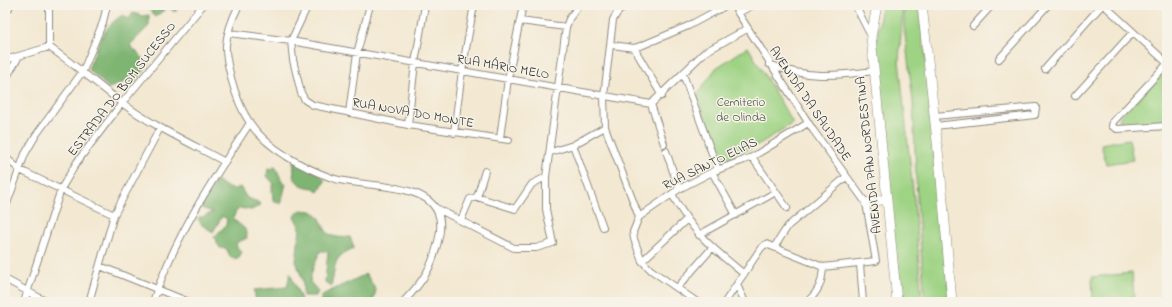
<svg xmlns="http://www.w3.org/2000/svg" width="1172" height="307" font-family="'Indie Flower',sans-serif">
	<style>
		.green { fill: #9fd384; stroke: #657f58 }
		.forest { fill: #7fb572; stroke: #55704e }
		.lines { fill: none; stroke-linecap: round; stroke-linejoin: round }
		.minor-casing { stroke: #8f8a7e; stroke-width: 8 }
		.highway-casing { stroke: #8f8a7e; stroke-width: 10 }
		.minor { stroke: #fff; stroke-width: 6 }
		.highway { stroke: #fff; stroke-width: 9 }
		.labels { text-anchor: middle; dominant-baseline: central; stroke-width: 3; stroke-linejoin: round; paint-order: stroke }
		.street-label { font-size: 13px; fill: #2b2b2b; stroke: #f7f3e8 }
		.park-label { font-size: 13px; fill: #485541; stroke: #f7f3e8 }
	</style>
	<rect width="100%" height="100%" fill="#f7f3e8"/>
	<filter id="ink" filterUnits="userSpaceOnUse"><feTurbulence type="fractalNoise" baseFrequency=".025" numOctaves="2"/><feDisplacementMap in="SourceGraphic" scale="8" xChannelSelector="R" yChannelSelector="G"/><feConvolveMatrix kernelMatrix="1 2 1 2 8 2 1 2 1" color-interpolation-filters="sRGB"/></filter>
	<filter id="wash" filterUnits="userSpaceOnUse"><feTurbulence type="fractalNoise" baseFrequency=".012" numOctaves="4" result="noise"/><feDisplacementMap in="SourceGraphic" scale="16" xChannelSelector="R" yChannelSelector="G"/><feGaussianBlur stdDeviation="0.9" result="paint"/><feColorMatrix in="noise" values="0 0 0 0 0 0 0 0 0 0 0 0 0 0 0 0 0 1.4 0 .05"/><feComposite in="paint" operator="in"/></filter>
	<g filter="url(#wash)">
		<rect width="100%" height="100%" fill="#f3e8d1"/>
		<path class="green" d="M882,5H903L899,61L914,199L922,302H898L875,51Z
			M904,5H919L928,77L936,176L950,302H925L917,200L913,101L904,27Z
			M748,47L793,123L761,143L720,163L697,95L716,68Z
			M1163,74L1167,75V125L1119,126L1120,116Z
			M1129,139L1133,160L1106,164L1101,144Z
			M1132,273L1134,297L1093,302L1092,277Z"/>
		<path class="forest" d="M141,5H179V6L175,12L168,7L155,17L149,9Z
			M133,13L142,16L149,15V26L130,45L149,64L134,83L127,81L109,88L88,69C97,49 102,26 123,15L129,19Z
			M293,160L320,175L325,181L318,192L314,188C304,187 298,185 293,176L294,172Z
			M275,166L283,183H286L281,204L273,200L272,188L274,184L267,176L268,168L272,169Z
			M215,181C225,182 228,194 240,187L247,198L258,202L261,205L251,210L240,208L235,213L233,219L245,229L247,238L236,243L237,247L242,252L238,259L231,258L226,248H220L214,237L226,225L227,219L222,216L213,232L202,225L198,219L199,217H203L213,212L201,208L203,197L211,192Z
			M301,210C305,211 310,210 313,212C328,219 317,241 350,237L354,248C330,258 337,266 331,286L325,282L328,251H320C316,261 311,271 310,282L318,291L316,296H303V282L296,261L300,228L294,216Z
			M290,273L301,299L300,302H256L254,290L287,287Z
			M366,274L376,290L373,302H320L322,295Z"/>
	</g>
	<g filter="url(#ink)">
		<g class="lines">
			<g class="minor-casing">
				<path id="minor" d="M5,5L9,8
					M49,5V47
					M239,5C233,17 227,32 226,45C225,56 229,68 231,78C235,93 241,110 250,123C267,149 304,168 332,178C365,190 452,177 439,237C433,266 424,281 403,302
					M308,5L291,41L293,60L301,93L305,100L313,105L408,125L509,140
					M626,5L617,13L613,20L604,96L605,127L639,217
					M855,5L871,36
					M1104,5L1167,63
					M738,13L753,5
					M520,21L566,27
					M973,26L992,5
					M229,33L291,41L651,104L705,52L747,29
					M612,45L634,48L643,45L688,26L727,5
					M49,47C74,64 97,84 122,103C153,126 190,143 225,162
					M634,48L662,96
					M999,59L1048,5
					M5,60L49,47
					M769,64C805,79 836,76 874,71
					M1167,64L1113,122L1112,126L1117,129L1167,126
					M1045,69L1102,5
					M683,74L718,170
					M5,80L18,58
					M1075,96L1133,32
					M651,104L664,144
					M349,113L357,53L370,5
					M934,116L1036,107L1035,115L935,126
					M408,125L415,63L425,5
					M454,133L462,71L474,5
					M500,138L508,79L523,5
					M573,145L603,227
					M666,151L679,189
					M551,152L573,145L605,127
					M5,157L20,170L114,215
					M752,157L787,208
					M485,171L477,197L515,209L532,184L546,177
					M712,172L736,215
					M672,194C691,231 712,248 744,274
					M436,208L514,248H536L553,243L546,209V177L566,27L569,19L579,5
					M5,209L25,154L36,135L83,71L103,22L107,5
					M461,220L470,199L477,197
					M699,235L776,192
					M775,246L788,226L846,177
					M642,261L686,220
					M860,264L863,302
					M100,266L189,302
					M5,279L47,302
					M737,285L745,302
					M678,287L712,248
					M24,302L61,189L77,162L122,103L203,5
					M89,302L114,215L160,128
					M153,302C174,238 213,179 250,123
					M697,302L651,270L642,261L634,239L633,232L639,217L679,189L712,172L752,157L808,123
					M725,302L761,248L766,244L823,267L876,261L866,203L813,130L733,5
					M807,302C819,291 822,283 823,267"/>
			</g>
			<g class="highway-casing">
				<path id="highway" d="M877,5L871,37L897,302
					M922,5L941,178L952,302
					M866,203L886,199"/>
			</g>
			<use href="#minor" class="minor"/>
			<use href="#highway" class="highway"/>
		</g>
	</g>
	<g class="labels">
		<g class="street-label">
			<text transform="translate(503 67) rotate(10)">RUA MÁRIO MELO</text>
			<text transform="translate(122 89) rotate(-52)">ESTRADA DO BOM SUCESSO</text>
			<text transform="translate(810 104) rotate(56)">AVENIDA DA SAUDADE</text>
			<text transform="translate(413 113) rotate(10)">RUA NOVA DO MONTE</text>
			<text transform="translate(869 155) rotate(-96)">AVENIDA PAN NORDESTINA</text>
			<text transform="translate(710 164) rotate(-26)">RUA SANTO ELIAS</text>
		</g>
		<g class="park-label">
			<text x="741" y="102">Cemiterio<tspan x="741" dy="15">de Olinda</tspan></text>
		</g>
	</g>
	<rect width="1172" height="307" fill="none" stroke="#f7f3e8" stroke-width="20"/>
</svg>
